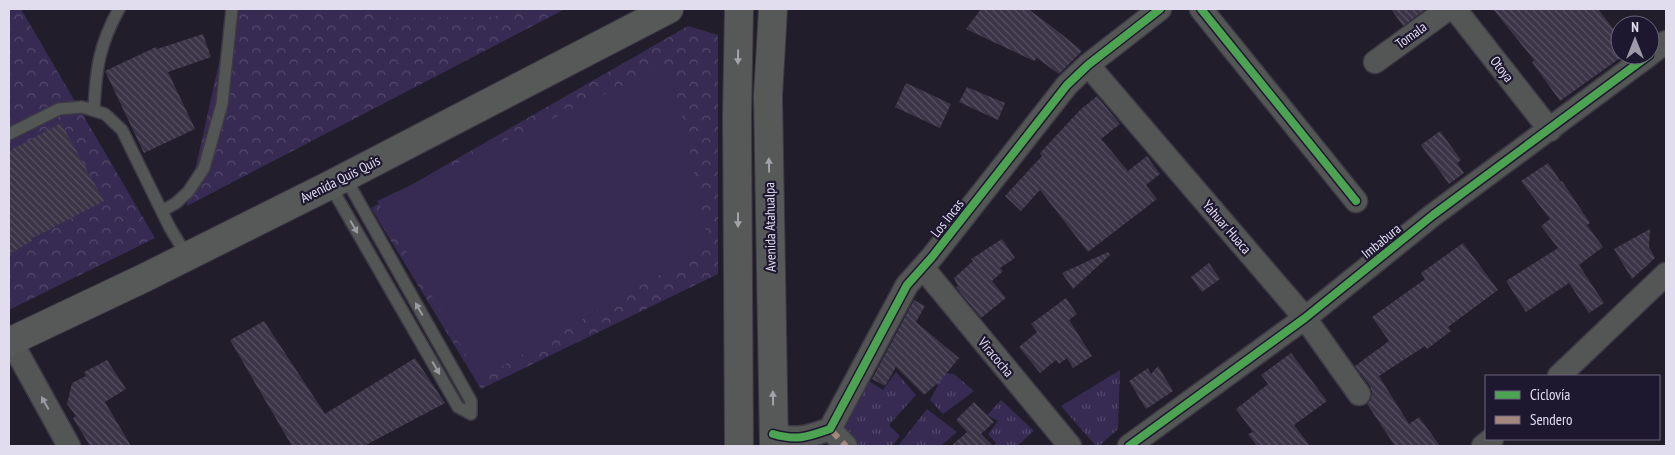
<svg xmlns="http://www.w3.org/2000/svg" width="1675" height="455" font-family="'PT Sans Narrow',sans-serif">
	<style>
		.grass { fill: url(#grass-tufts) }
		.forest { fill: url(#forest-crowns) }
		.garden { fill: #372b53 }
		.building { fill: url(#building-back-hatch) }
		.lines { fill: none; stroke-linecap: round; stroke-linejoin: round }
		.service-casing { stroke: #3d3945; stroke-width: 14 }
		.minor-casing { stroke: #3d3945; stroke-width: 25 }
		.primary-casing { stroke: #3d3945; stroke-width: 30 }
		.service { stroke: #545655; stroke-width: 11 }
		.minor { stroke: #545655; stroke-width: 22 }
		.primary { stroke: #575958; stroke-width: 28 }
		.quiet { stroke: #a5887d; stroke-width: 6; stroke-dasharray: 12 6; stroke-linecap: butt }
		.cycleway-casing { stroke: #1e1730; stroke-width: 11 }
		.cycleway { stroke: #4ca352; stroke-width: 8 }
		.oneway { fill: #a3a2ab }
		.oneway2 { fill: #9a9aa2 }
		.labels { text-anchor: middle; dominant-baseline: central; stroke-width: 4.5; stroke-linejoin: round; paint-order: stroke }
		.street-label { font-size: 14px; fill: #e1ddef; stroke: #1e1730 }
	</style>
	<defs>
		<pattern id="grass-tufts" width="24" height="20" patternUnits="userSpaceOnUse" patternTransform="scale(1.25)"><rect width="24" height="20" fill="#372b53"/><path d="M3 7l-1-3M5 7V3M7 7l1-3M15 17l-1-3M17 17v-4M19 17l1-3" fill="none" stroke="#54496c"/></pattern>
		<pattern id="forest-crowns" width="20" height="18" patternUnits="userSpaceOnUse" patternTransform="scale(1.25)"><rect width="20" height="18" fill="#372b53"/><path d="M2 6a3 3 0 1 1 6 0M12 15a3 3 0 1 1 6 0" fill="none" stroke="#54496c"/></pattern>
		<pattern id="building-back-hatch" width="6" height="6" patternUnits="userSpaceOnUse" patternTransform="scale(1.25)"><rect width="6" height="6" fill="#3b3447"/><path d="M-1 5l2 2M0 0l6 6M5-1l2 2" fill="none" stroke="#575162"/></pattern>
	</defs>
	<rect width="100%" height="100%" fill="#211d2a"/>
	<path class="grass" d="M1120,370L1118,429L1099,446H1096L1061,406Z
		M896,372L916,395L889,425L900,436L892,446H845L833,437L861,376L883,390Z
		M936,372L954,374L974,391L943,414L930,400L938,385L926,380Z
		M1001,400L1034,431L1017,446H993L996,443L988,434L998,421L987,415Z
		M927,409L957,432L941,446H898Z"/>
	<path class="forest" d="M9,9H21L155,238L9,310Z
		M231,9H565L187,206Z
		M688,26L718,35V274L481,389L371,208Z"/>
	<path class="garden" d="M364,9H516L492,17L395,18Z
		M669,64L688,141L709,246L480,379L377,201Z"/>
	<path class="building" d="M981,9H1028L1055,29L1082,51L1059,74L1037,58L1034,61L966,29Z
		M1391,9H1426L1403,26Z
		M1493,9H1598L1620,38V58L1560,101L1532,62L1534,60Z
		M203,34L211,57L168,72L195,129L144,153L105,71L156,47L157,49Z
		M906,83L951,104L940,128L895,107Z
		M967,87L1005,103L998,120L959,102Z
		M1097,96L1120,124L1101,139L1128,171L1147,156L1160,174L1146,185L1157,199L1088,252L1040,190L1021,211L1005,196L1042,156L1040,153L1080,110Z
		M61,123L104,201L31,239L32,241L9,254V151Z
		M1440,131L1461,160L1457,163L1464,173L1449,184L1421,145Z
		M1548,163L1561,182L1562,181L1590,223L1587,225L1603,247L1579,265L1604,303L1589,313L1569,283L1526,312L1506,281L1558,248L1541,226L1550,219L1521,181Z
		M1650,229L1649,247L1655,258L1632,279L1614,249Z
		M1002,239L1015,258L1000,268L1003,271L992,281L1006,298L981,318L956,287L958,286L954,278L973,261L971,259Z
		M1463,243L1498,290L1448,327L1451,331L1427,349L1425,346L1379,376L1409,424L1419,417L1440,446H1395L1367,404L1371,399L1372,392L1370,386L1355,366L1389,341L1372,317L1425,279L1421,273Z
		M1108,252L1110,255L1073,289L1062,273Z
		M1209,263L1220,279L1202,292L1191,277Z
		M1066,298L1077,314L1069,320L1092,356L1073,368L1067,358L1059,364L1056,360L1040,373L1019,347L1037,332L1031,324Z
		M914,300L925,306L916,322L959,358L941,380L924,395L896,367L885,386L872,379Z
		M264,321L325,414L415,358L445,403L364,446H292L230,340Z
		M1291,353L1327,401L1294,425L1310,446H1257L1248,434L1253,432L1236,409L1268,384L1261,375Z
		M107,360L126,389L105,402L131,446H90L73,418L76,416L67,404L72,383L86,376L84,372Z
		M1158,366L1173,391L1146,409L1129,381L1148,368L1151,374Z
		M974,402L994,422L981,434L993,446H951L967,432L956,420Z"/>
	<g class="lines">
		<g class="service-casing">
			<path id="service" d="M94,109C96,69 99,45 119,9
				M9,134L59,109L82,107L105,114L122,130L170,228L187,256
				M345,177L471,401V414
				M330,185L458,407L471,414
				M162,211L176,203L188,192L204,168L222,104L232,9"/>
		</g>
		<g class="minor-casing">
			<path id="minor" d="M1201,9L1356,201
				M1455,9L1550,130
				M1650,54L1666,42
				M1375,62L1448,9
				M1088,65L1305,318L1359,394
				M923,268L1070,446
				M11,341L69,446
				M1559,376L1666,274
				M830,429L846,446
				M773,434C797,441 807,437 830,429L907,285L932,257L1067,85L1088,65L1160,9
				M1129,446L1305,318L1433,215L1649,55
				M1483,446L1492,439"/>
		</g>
		<g class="primary-casing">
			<path id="primary" d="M773,9L768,96L774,446
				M9,342L144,278L330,185L669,9
				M739,446L737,115L739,9"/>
		</g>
		<use href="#service" class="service"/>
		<use href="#minor" class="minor"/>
		<use href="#primary" class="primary"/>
		<path class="quiet" d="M830,429L846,446"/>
		<g class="cycleway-casing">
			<path id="cycleway" d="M1201,9L1356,201
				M773,434C797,441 807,437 830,429L907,285L932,257L1067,85L1088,65L1160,9
				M1129,446L1305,318L1433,215L1649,55"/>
		</g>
		<use href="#cycleway" class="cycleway"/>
	</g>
	<defs><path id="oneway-solid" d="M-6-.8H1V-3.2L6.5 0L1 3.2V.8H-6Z" transform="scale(1.25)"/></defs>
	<g class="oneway">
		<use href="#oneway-solid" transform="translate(738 57) rotate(91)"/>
		<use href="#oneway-solid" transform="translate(769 165) rotate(-91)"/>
		<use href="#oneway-solid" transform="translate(738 220) rotate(90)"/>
		<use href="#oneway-solid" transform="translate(773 398) rotate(-91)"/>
	</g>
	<g class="oneway2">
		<use href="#oneway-solid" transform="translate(354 227) rotate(60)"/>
		<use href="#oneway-solid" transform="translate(419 309) rotate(-119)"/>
		<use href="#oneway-solid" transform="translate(436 368) rotate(60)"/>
		<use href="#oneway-solid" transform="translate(45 403) rotate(-119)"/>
	</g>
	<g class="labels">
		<g class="street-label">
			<text transform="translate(1411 35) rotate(-36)">Tomala</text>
			<text transform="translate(1502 69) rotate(52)">Otoya</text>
			<text transform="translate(340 179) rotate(-27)">Avenida Quis Quis</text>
			<text transform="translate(947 218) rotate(-52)">Los Incas</text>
			<text transform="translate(770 227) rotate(-91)">Avenida Atahualpa</text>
			<text transform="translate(1227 227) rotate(49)">Yahuar Huaca</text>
			<text transform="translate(1381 241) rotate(-39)">Imbabura</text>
			<text transform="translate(996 357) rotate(50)">Viracocha</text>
		</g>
	</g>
	<rect width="1675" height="455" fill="none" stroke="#e1ddef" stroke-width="20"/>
	<rect x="1485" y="375" width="175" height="65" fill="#1e1730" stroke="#6c667c"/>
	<rect x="1495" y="391" width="25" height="8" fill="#4ca352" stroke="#6c667c"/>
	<text x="1530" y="400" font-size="15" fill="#e1ddef">Ciclovía</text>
	<rect x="1495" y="416" width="25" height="8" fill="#a5887d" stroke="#6c667c"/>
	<text x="1530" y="425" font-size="15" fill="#e1ddef">Sendero</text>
	<g transform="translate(1635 40)"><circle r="24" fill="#1e1730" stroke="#6c667c"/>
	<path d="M0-4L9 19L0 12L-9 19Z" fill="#9e9aaa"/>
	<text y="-8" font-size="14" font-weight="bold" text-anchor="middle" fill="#e1ddef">N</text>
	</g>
</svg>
